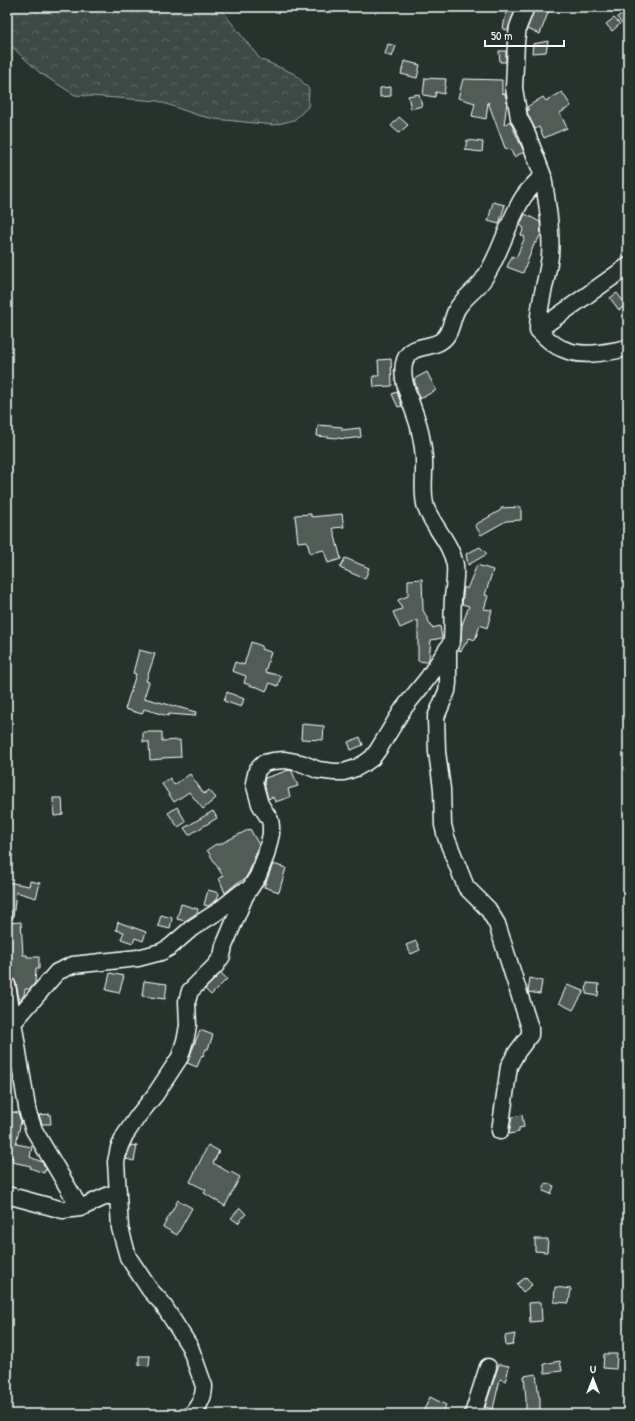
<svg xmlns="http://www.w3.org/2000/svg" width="635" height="1421" font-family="'Patrick Hand',sans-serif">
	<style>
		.forest { fill: url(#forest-crowns); stroke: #9ea4a2 }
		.building { fill: #515c57; stroke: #fff }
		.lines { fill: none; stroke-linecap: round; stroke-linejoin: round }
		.minor-casing { stroke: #fff; stroke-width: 19 }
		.minor { stroke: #26332d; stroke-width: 16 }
	</style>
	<defs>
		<pattern id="forest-crowns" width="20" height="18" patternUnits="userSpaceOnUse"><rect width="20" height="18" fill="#3e4944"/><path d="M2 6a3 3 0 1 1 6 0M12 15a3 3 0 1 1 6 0" fill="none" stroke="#5b6460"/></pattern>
	</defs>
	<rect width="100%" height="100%" fill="#26332d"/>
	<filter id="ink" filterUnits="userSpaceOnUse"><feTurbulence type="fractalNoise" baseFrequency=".025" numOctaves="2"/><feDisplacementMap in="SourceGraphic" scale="8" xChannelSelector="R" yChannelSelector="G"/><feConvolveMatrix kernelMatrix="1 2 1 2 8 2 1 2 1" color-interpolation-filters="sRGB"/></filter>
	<g filter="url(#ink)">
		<path class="forest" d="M7,7H219L260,59L295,74L309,89L308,107L294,120L274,125L215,119L197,115L158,101L75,95L40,73L7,42Z"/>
		<path class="building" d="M507,7H516L508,30L503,29Z
			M535,7H540L549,10L540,34L527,29Z
			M628,10V20L622,24L617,17Z
			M614,18L620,24L612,31L606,24Z
			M548,41L546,52L532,53L533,44Z
			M388,44L396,46L392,57L385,54Z
			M499,51H506V62H500Z
			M404,61L420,65L417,78L401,74Z
			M425,78L446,79L444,94L436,92L435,97L423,95Z
			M463,79L502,80V93L505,94L507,102L504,125L510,121L524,152L514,157L511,150L505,148L488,102L486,119L472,116L475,103L458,98Z
			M391,87V96L380,97V88Z
			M562,92L571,106L560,113L567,128L544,138L539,127L535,129L528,115L527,111L529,110L527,107L543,97L546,101Z
			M419,94L422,106L411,109L408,96Z
			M399,117L408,125L399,133L391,126Z
			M467,140L483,142L482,152L465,150Z
			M493,202L505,205L499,224L488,221Z
			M525,214L540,222L541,234L536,243L535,242L523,273L507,267L512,256L516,258L525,237L521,235L524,228L520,225Z
			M617,293L626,305L619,310L610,298Z
			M391,359L392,386L374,387L373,376H379L378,360Z
			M427,372L436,390L420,399L414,379Z
			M397,392L402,406L398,407L392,394Z
			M318,425L342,427V430L360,428L361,437L347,439L317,436Z
			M521,507V520L506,521L481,535L475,525L501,510V508Z
			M311,514V517L342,514L344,527L333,528L341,559L328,563L324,550L310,553L307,541L298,542L295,515Z
			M480,547L487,554L468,565L466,554Z
			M345,558L369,568L365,579L340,568Z
			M477,565L493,570L485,595L488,596L484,609L492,610L487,628L480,625L475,640L469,638L461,651L458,650L461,641L462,625L469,606L462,604L464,587L467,589Z
			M422,579L423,610L432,628L440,626L442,638L431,640L429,659L427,662L418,661V620L400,628L393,612L402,609L398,600L408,596V580Z
			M251,642L262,646L261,649L271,652L265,672L281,676L278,686L270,683L266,691L255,686V687L244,683L246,676L232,671L235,662L244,665Z
			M139,650L155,654L146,681L149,682L144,698L196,712L195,716L169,714L168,716L144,709L142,714L125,709L136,674L133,673Z
			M227,692L244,699L241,707L224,701Z
			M302,724L324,726L323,740L301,739Z
			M143,732H162V741L180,740L181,757L162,758V759L150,760L149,742H143Z
			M360,737L363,745L351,750L348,742Z
			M289,770L292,771L298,786L288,789L290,797L275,802L273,797L268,799L264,783L265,778Z
			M190,774L204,794L209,790L216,798L203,809L189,792L174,802L162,784L170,778L174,785Z
			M53,798H62L63,815L54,816Z
			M177,807L186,822L178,827L168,813Z
			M213,811L217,818L189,835L184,828Z
			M250,829L259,845L249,872L245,879L237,883L225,893L219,878L223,876L207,850L216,844L218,845Z
			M273,864L286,868L279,892L264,887Z
			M30,881L40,883L36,898L16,892L13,918H7V882L29,886Z
			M208,890L219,893L217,900L208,906L204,905Z
			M181,904L198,909L197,913L185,921L177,919Z
			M161,915L172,918L170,929L158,926Z
			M21,922L23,955H27V957H39V969H36L35,983L30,989H25L24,995L21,999H19L16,983L14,979L10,976L8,967L7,923Z
			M118,922L146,932L143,941L135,938L133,943L121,939L124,932L116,930Z
			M416,941L420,950L411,954L406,945Z
			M110,973L124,976L119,993L106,990Z
			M221,973L227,979L211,995L205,989Z
			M530,978L542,981L540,994L528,992Z
			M144,981L167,984L165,999L142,996Z
			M587,983L599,984L598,996L586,994Z
			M567,985L584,991L573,1010L559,1003Z
			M200,1030L213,1035L208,1049H206L203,1056L202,1055L197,1067L187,1063Z
			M7,1111L18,1113L21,1121L16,1144L32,1147L30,1157L42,1162L47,1170H45L44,1173L30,1168L31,1166L12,1162L13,1158L7,1156Z
			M50,1114L51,1124H42L39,1115Z
			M522,1115L524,1127L519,1128V1132L509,1134L512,1117Z
			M131,1145L137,1146L134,1161L126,1159Z
			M208,1145L219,1151L213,1163L230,1173L231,1172L240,1177L225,1206L204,1193L206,1190L190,1182Z
			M546,1183L554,1186L551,1194L543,1191Z
			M178,1200L192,1208L177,1235L163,1227Z
			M240,1208L246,1214L238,1223L231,1218Z
			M535,1239H548L547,1252L535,1251Z
			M526,1277L532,1285L523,1292L517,1284Z
			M555,1287L571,1289L569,1303L554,1302Z
			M541,1302L542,1321L530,1322L529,1303Z
			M515,1334L513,1345L506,1346L505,1336Z
			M604,1354H617L616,1369L603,1368Z
			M139,1356H150L149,1366L139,1365Z
			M560,1361L562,1371L545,1373L544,1364Z
			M499,1364L509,1366L506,1381L500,1379L493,1409L485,1407Z
			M536,1374L539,1397H540V1414H526V1399L524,1376Z
			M430,1397L446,1405L442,1414H422Z"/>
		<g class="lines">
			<g class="minor-casing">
				<path id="minor" d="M543,176C547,203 552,229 550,256C547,281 538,304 538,330C545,337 554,346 563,349C583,358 608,352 628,348
					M538,330L628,266
					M448,650V683L447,691L436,717L437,752L442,789L443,825L446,837L466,887L488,909L497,924L530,1028V1035L517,1052L509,1066L500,1131
					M7,985L25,1095L28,1113L34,1130L80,1208
					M13,1023L57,972L73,965L138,958L161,952L170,947L192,928L217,912L242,892L248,890
					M7,1195L63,1210L80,1208L118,1191
					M192,1414C199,1405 204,1398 204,1386L190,1347L162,1303L150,1290L128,1257L120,1228L116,1162L119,1148L125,1135L138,1116L155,1095L180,1057L186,1037L188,1025L187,1001L190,991L216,965L222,956L224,946L245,896L258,876L266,855L271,834V826L270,820L260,804L254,783L257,770L264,763L273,761L285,760L301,763L318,770L334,772H344L356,768L365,763L372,758L378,750L403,709L428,678L450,645L452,640C453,626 452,612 453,598C454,587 456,576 455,565C451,543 434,528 426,508C422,495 424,482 424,469C425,455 422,440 419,427C414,407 398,379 405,360C411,344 430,349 441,341C452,334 451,319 457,309C464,297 475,291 483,280C501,255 507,222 524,196C530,188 536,182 543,176L525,129L519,118L514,88L516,42L518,27L526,7
					M473,1414L488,1367"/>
			</g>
			<use href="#minor" class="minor"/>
		</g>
	</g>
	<rect width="635" height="1421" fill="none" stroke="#26332d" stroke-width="24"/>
	<rect x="12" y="12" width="611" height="1397" fill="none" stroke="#fff" stroke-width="1.5" filter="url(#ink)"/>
	<g transform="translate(593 1379)" stroke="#26332d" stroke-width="3" paint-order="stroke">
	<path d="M0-3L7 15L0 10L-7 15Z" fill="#ffffff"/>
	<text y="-6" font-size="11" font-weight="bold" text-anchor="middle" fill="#ffffff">U</text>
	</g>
	<path d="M485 40v6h79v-6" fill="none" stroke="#ffffff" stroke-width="2"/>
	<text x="491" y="40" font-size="12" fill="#ffffff" stroke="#26332d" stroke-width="3" paint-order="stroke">50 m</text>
</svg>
